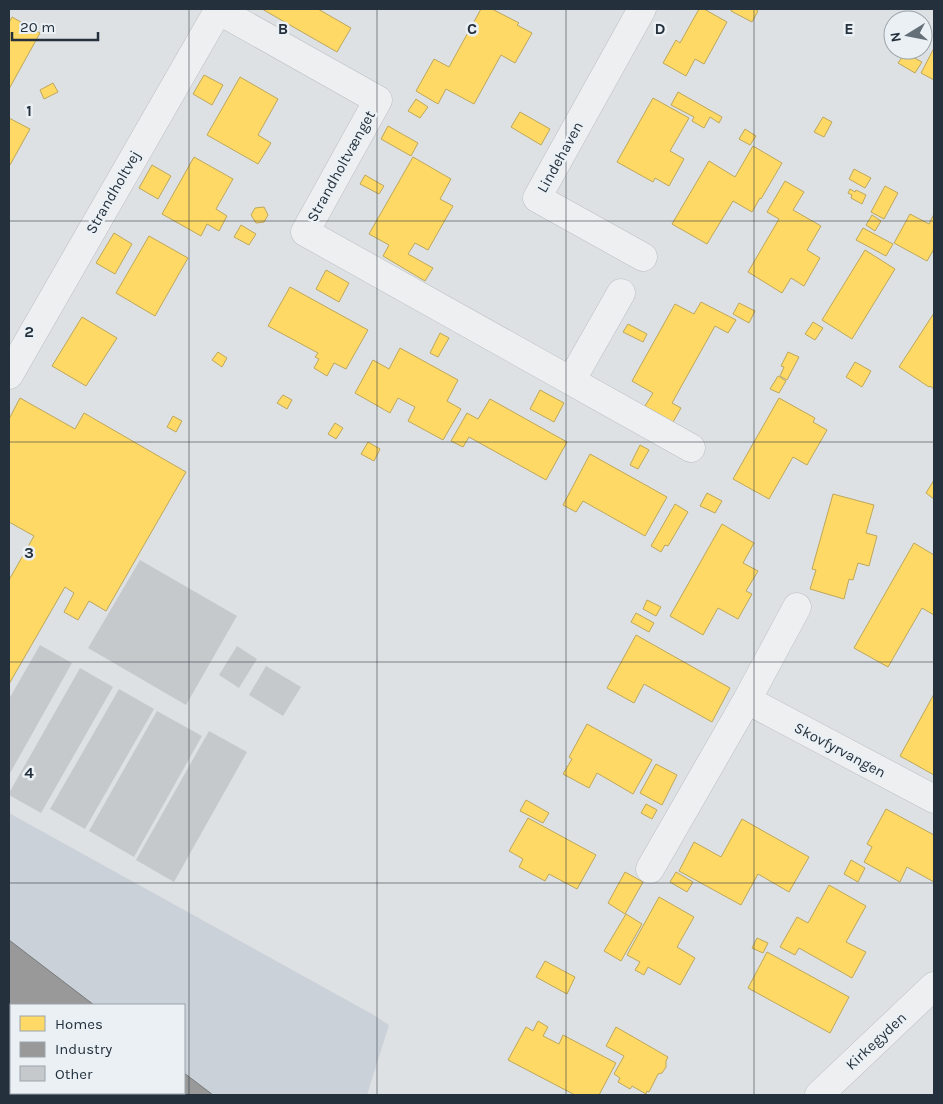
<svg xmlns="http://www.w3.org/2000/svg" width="943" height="1104" font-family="Karla,sans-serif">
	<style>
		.built { fill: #cbd1d8; fill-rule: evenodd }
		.homes { fill: #ffd966; stroke: #bda75a }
		.industry { fill: #999; stroke: #767a7d }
		.building { fill: #c6c9cc }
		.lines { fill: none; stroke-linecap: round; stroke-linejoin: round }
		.minor-casing { stroke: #bcbfc2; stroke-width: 29 }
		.minor { stroke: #edeff1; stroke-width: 28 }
		.grid { fill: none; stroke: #24313d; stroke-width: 1; stroke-opacity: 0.55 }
		.labels { text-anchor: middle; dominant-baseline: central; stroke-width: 5; stroke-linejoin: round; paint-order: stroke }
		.street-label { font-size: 15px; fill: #24313d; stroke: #eaf0f4 }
		.grid-label { font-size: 16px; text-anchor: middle; font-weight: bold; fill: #24313d; stroke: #eaf0f4; stroke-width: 5; stroke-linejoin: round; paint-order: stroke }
	</style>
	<rect width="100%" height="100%" fill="#dee1e4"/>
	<path class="built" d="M9,813L372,1014L389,1025L367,1095H9ZM11,1005H184V1093H11Z"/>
	<path class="homes" d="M262,9H318L351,28L337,52Z
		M481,9H492L519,23L517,25L532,33L515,63L501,55L474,104L446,89L438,104L416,91L434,59L449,67Z
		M699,9H704L727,22L704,64L695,59L686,76L663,63L676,40L680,43Z
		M732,9H755L758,11L752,22L731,11Z
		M12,17L40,33L9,89V23Z
		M934,48V80L921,73Z
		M905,53L922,62L915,73L898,63Z
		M204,75L223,85L212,105L193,94Z
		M240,77L278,99L258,135L271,143L258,164L207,135Z
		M53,83L58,92L44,99L40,90Z
		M678,92L722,117L719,123L710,117L704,128L692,121L694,117L671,105Z
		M653,98L689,118L670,151L684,159L669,186L655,178L653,182L617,162Z
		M416,99L428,107L420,118L408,111Z
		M520,112L550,129L541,145L511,127Z
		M823,117L832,122L824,137L814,132Z
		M9,118L30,129L10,165L9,164Z
		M388,126L418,143L411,156L381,139Z
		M745,129L756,136L750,145L739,139Z
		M753,146L782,163L761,199L760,198L752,212L733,201L707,244L672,224L709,161L735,177Z
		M194,157L233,179L216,209L227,216L219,231L207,224L201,236L162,214Z
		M413,157L451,179L440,199L453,206L428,250L415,243L408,254L433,268L425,281L383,256L389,245L369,234Z
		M152,165L171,176L158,199L139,188Z
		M854,169L871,178L865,188L849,179Z
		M365,175L384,186L379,194L360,184Z
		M785,181L804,192L793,210L821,226L807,250L820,258L804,286L791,278L782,293L748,272L779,219L767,212Z
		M885,186L898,193L884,219L871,212Z
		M850,189L855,192L856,190L866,195L862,204L851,198L852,195L848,193Z
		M264,207L268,215L264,222L256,223L251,215L255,208Z
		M910,214L929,224L934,214V249L927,261L894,243Z
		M872,215L881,221L875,231L866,225Z
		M241,225L256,234L249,245L234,237Z
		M863,228L893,244L886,256L856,240Z
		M114,233L132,244L115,274L96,263Z
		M149,236L188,258L155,316L116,293Z
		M865,250L895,269L852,339L822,320Z
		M326,270L349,283L339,302L316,289Z
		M290,287L368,330L346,369L334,363L327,376L314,368L319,359L315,357L318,353L268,326Z
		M701,302L736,320L728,333L715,326L672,403L681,408L673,422L645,406L653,393L632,381L675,304L694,314Z
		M739,303L755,311L749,323L733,314Z
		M934,313V389L930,386L929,387L899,367Z
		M82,317L117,338L86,386L52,366Z
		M813,322L823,328L815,340L805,334Z
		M628,324L647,334L643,342L623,332Z
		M440,333L449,338L438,357L430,353Z
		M400,348L458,380L447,401L461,409L443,440L408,421L415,407L398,398L390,413L355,393L373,360L389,369Z
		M218,352L227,358L222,367L212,360Z
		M788,352L799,357L787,380L780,376L784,367L781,366Z
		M855,362L871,371L862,387L846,377Z
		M778,376L786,381L779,393L770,389Z
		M540,390L564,403L554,422L530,409Z
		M283,395L292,400L287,409L277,403Z
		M20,398L75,429L84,413L186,472L106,611L89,601L78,620L64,612L74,593L65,587L9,684V580L34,536L9,522V419Z
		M779,398L815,418L813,422L827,430L807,465L793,457L769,499L733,479Z
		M490,399L567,442L546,480L469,437L463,447L451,441L467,413L478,419Z
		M173,416L182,421L176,432L167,427Z
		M335,423L343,428L336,439L328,434Z
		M368,442L380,449L374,461L361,454Z
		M640,445L649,450L638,469L630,465Z
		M590,454L667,497L645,536L583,501L576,512L563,505Z
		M934,480V499L926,493Z
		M707,493L722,501L715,513L700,506Z
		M833,494L874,505L866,533L877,536L869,566L858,563L853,580L849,579L844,599L810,589L816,570L812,569Z
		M675,504L688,512L668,546L665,545L661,552L651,546Z
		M722,524L754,543L743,563L758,571L746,591L752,594L738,619L718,608L703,635L670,616Z
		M914,543L934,555V615L922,608L888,667L854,648Z
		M647,600L661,607L656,616L643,609Z
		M636,613L654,623L649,632L631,622Z
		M636,635L730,688L712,722L644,684L634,703L607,688Z
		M934,694V775L900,756Z
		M587,724L652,760L633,794L597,773L589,788L563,774L572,759L569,757Z
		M656,764L677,775L662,805L640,793Z
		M526,800L549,813L543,823L520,811Z
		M646,804L657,810L652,819L641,813Z
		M886,809L934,835V882L907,867L900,882L864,862L872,847L867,844Z
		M528,818L596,855L577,889L549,874L545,881L519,867L523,859L509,851Z
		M742,819L809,857L789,892L758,874L741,905L679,871L694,842L721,857Z
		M851,860L865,868L858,882L844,874Z
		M625,872L643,882L625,914L608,903Z
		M676,872L693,882L687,892L670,882Z
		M829,885L866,906L846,942L866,952L852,978L799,948L795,955L780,947L797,917L808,923Z
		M659,897L694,917L677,947L695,958L680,985L648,967L644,975L635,970L640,962L627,955Z
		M626,914L642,924L621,961L604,951Z
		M757,938L768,943L763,953L752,948Z
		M767,952L849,997L830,1033L748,988Z
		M545,961L575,977L567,994L536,977Z
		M538,1021L548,1027L543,1036L559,1044L563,1035L616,1063L599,1095H575L508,1060L526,1027L533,1031Z
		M616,1027L668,1057L666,1061V1067L662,1073L658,1074L649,1092L647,1091L646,1094L632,1086L630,1089L618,1082L620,1078L614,1074L624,1056L606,1046Z"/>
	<path class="industry" d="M9,940L94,1005H11V1093H184V1073L213,1095H9Z"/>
	<path class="building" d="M140,560L237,616L186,705L88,648Z
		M40,645L72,663L9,775V699Z
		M237,646L257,659L239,688L219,675Z
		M266,666L301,687L283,716L249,695Z
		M80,668L113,687L41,813L9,795V793Z
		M119,689L154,709L85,829L50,809Z
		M157,711L202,736L134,857L89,831Z
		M209,731L247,752L174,882L136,860Z"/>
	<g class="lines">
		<g class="minor-casing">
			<path id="minor" d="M642,9L537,198L643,257
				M218,10L378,100L305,232L691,448
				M9,375L219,9
				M571,381L621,293
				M747,700L934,799
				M650,869L747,700L797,607
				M819,1095L934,986"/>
		</g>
		<use href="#minor" class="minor"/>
	</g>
	<path class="grid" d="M189,9V1095M377,9V1095M566,9V1095M754,9V1095M9,221H934M9,442H934M9,662H934M9,883H934"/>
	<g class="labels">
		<g class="street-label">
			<text transform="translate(560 157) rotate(-61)">Lindehaven</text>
			<text transform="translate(341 166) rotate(-61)">Strandholtvænget</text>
			<text transform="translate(113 192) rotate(-60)">Strandholtvej</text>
			<text transform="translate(840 750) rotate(28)">Skovfyrvangen</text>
			<text transform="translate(876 1041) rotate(-43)">Kirkegyden</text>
		</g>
	</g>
	<g class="grid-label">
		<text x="283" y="34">B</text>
		<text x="472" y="34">C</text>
		<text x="660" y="34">D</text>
		<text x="849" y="34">E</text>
		<text x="29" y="116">1</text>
		<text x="29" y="337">2</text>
		<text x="29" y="558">3</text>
		<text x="29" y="778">4</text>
	</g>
	<rect width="943" height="1104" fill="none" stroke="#24313d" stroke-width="20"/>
	<rect x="10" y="1004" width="175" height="90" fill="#eaf0f4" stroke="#9ba4ab"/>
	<rect x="20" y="1016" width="25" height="15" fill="#ffd966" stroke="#9ba4ab"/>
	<text x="55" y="1029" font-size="15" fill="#24313d">Homes</text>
	<rect x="20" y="1042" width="25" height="15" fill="#999999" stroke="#9ba4ab"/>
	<text x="55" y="1054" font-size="15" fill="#24313d">Industry</text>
	<rect x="20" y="1066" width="25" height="15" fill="#c6c9cc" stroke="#9ba4ab"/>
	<text x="55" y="1079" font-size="15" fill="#24313d">Other</text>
	<g transform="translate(908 35) rotate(260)"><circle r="24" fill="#eaf0f4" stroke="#9ba4ab"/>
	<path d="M0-4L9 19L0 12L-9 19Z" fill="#656f77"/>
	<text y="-8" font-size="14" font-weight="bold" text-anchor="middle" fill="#24313d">N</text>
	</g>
	<path d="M12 32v8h86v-8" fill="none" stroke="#24313d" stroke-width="2.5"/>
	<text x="20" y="32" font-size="15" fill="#24313d" stroke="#eaf0f4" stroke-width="4" paint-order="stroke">20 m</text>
</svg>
